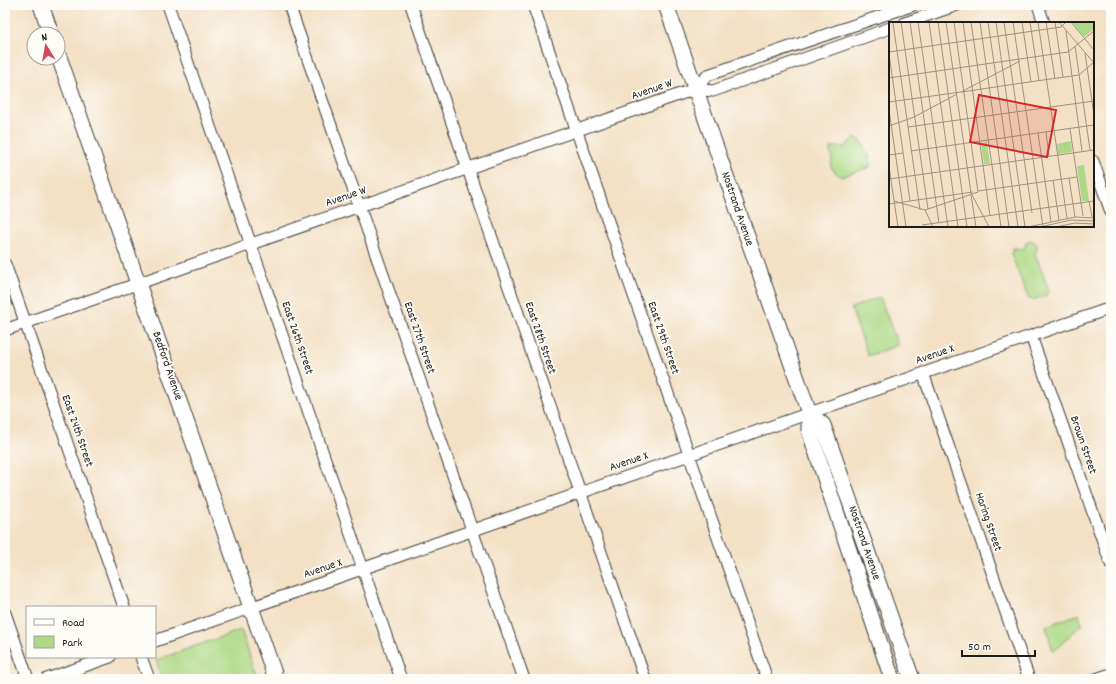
<svg xmlns="http://www.w3.org/2000/svg" width="1116" height="684" font-family="Dekko,sans-serif">
	<style>
		.green { fill: #add986; stroke: #647a51 }
		.lines { fill: none; stroke-linecap: round; stroke-linejoin: round }
		.street-casing { stroke: #3c3935; stroke-width: 13 }
		.secondary-casing { stroke: #3c3935; stroke-width: 17 }
		.street { stroke: #fff; stroke-width: 11 }
		.secondary { stroke: #fff; stroke-width: 15 }
		.labels { text-anchor: middle; dominant-baseline: central; stroke-width: 3.5; stroke-linejoin: round; paint-order: stroke }
		.street-label { font-size: 12px; fill: #1c1c1c; stroke: #fdfcf7 }
		.inset-road { fill: none; stroke: #9d9281; stroke-width: 1 }
		.view { fill: #d62828; fill-opacity: 0.15; stroke: #d62828; stroke-width: 2 }
		.inset-edge { fill: none; stroke: #1c1c1c; stroke-width: 2 }
	</style>
	<rect width="100%" height="100%" fill="#fdfcf7"/>
	<filter id="ink" filterUnits="userSpaceOnUse"><feTurbulence type="fractalNoise" baseFrequency=".025" numOctaves="2"/><feDisplacementMap in="SourceGraphic" scale="8" xChannelSelector="R" yChannelSelector="G"/><feConvolveMatrix kernelMatrix="1 2 1 2 8 2 1 2 1" color-interpolation-filters="sRGB"/></filter>
	<filter id="wash" filterUnits="userSpaceOnUse"><feTurbulence type="fractalNoise" baseFrequency=".012" numOctaves="4" result="noise"/><feDisplacementMap in="SourceGraphic" scale="16" xChannelSelector="R" yChannelSelector="G"/><feGaussianBlur stdDeviation="0.9" result="paint"/><feColorMatrix in="noise" values="0 0 0 0 0 0 0 0 0 0 0 0 0 0 0 0 0 1.4 0 .05"/><feComposite in="paint" operator="in"/></filter>
	<g filter="url(#wash)">
		<rect width="100%" height="100%" fill="#f3e0c5"/>
		<path class="green" d="M855,138L862,141L865,150L869,155L870,167L841,177L834,171L831,167L832,157L830,152L831,148L836,147H846L849,142Z
			M1029,240C1037,241 1039,247 1035,253L1049,290L1047,295L1033,300L1028,298L1011,254L1013,248L1024,249L1026,243Z
			M880,297L898,345L868,356L851,308Z
			M1079,614L1082,624L1053,652L1046,626Z
			M241,630L258,679H162L156,660Z"/>
	</g>
	<g filter="url(#ink)">
		<g class="lines">
			<g class="street-casing">
				<path id="street" d="M168,5L401,679
					M289,5L524,679
					M411,5L645,679
					M533,5L767,679
					M1038,5L1044,23
					M905,23L957,5
					M695,89L708,75L913,5
					M1093,161L1111,212
					M5,264L124,607
					M5,330L695,89L713,91L890,28
					M1031,336L1111,564
					M923,373L1029,679
					M5,613L28,679
					M155,641L1111,308
					M141,657L149,679
					M47,679L110,657
					M1096,679L1111,674"/>
			</g>
			<g class="secondary-casing">
				<path id="secondary" d="M41,5L51,34
					M666,5L809,413V430L892,679
					M58,54L276,679
					M809,413L823,425L912,679"/>
			</g>
			<use href="#street" class="street"/>
			<use href="#secondary" class="secondary"/>
		</g>
	</g>
	<g class="labels">
		<g class="street-label">
			<text transform="translate(652 90) rotate(-19)">Avenue W</text>
			<text transform="translate(346 197) rotate(-19)">Avenue W</text>
			<text transform="translate(737 209) rotate(71)">Nostrand Avenue</text>
			<text transform="translate(297 338) rotate(71)">East 26th Street</text>
			<text transform="translate(419 338) rotate(71)">East 27th Street</text>
			<text transform="translate(540 338) rotate(71)">East 28th Street</text>
			<text transform="translate(663 338) rotate(71)">East 29th Street</text>
			<text transform="translate(935 355) rotate(-19)">Avenue X</text>
			<text transform="translate(167 366) rotate(71)">Bedford Avenue</text>
			<text transform="translate(77 431) rotate(71)">East 24th Street</text>
			<text transform="translate(1083 445) rotate(71)">Brown Street</text>
			<text transform="translate(629 462) rotate(-19)">Avenue X</text>
			<text transform="translate(988 522) rotate(71)">Haring Street</text>
			<text transform="translate(864 543) rotate(71)">Nostrand Avenue</text>
			<text transform="translate(323 569) rotate(-19)">Avenue X</text>
		</g>
	</g>
	<g transform="translate(889 22)">
		<rect width="205" height="205" fill="#f3e0c5"/>
		<path d="M183,0H205V7L195,15ZM182,119L183,130L169,132L168,122ZM98,120L101,142H95L92,121ZM195,143L200,179H193L188,144Z" fill="#add986"/>
		<path class="inset-road" d="M12,0L39,187M21,0L50,201M29,0L59,205M40,0L69,205M49,0L78,205M57,0L82,171L100,205M74,0L101,194M82,0L112,205M91,0L120,205M99,0L129,205M107,0L136,205M115,0L143,191M124,0L154,205M133,0L142,60M141,0L150,59M149,0L178,196M157,0L166,57M166,0L174,55M170,0L205,41M182,0L205,28M4,1L31,188M177,9L193,129M186,24L201,128M0,30L172,5L177,0M196,31L205,93M0,32L21,179M0,56L179,30L205,9M133,61L190,53L205,40M73,70L133,61M0,80L72,70L131,39M0,88L17,205M0,104L25,95L68,72M19,105L205,79M181,107L194,194M157,110L160,134M149,111L162,200M22,129L205,103M0,133L14,131M0,145L9,205M180,156L186,195M0,157L205,128M164,158L170,198M89,169L188,155M82,173L87,205M5,179L36,188L89,170L65,0M200,179L203,195M0,182L84,170M36,188L44,205M33,203L205,179M139,205L186,195L205,196M151,205L182,198L205,199M167,205L186,201L205,202"/>
		<path class="view" d="M90,73L167,88L158,135L81,120Z"/>
		<rect width="205" height="205" class="inset-edge"/>
	</g>
	<rect width="1116" height="684" fill="none" stroke="#fdfcf7" stroke-width="20"/>
	<rect x="26" y="606" width="130" height="52" fill="#fdfcf7" stroke="#a3a29f"/>
	<rect x="34" y="619" width="20" height="6" fill="#ffffff" stroke="#a3a29f"/>
	<text x="62" y="626" font-size="12" fill="#1c1c1c">Road</text>
	<rect x="34" y="636" width="20" height="12" fill="#add986" stroke="#a3a29f"/>
	<text x="62" y="646" font-size="12" fill="#1c1c1c">Park</text>
	<g transform="translate(46 46) rotate(349)"><circle r="19" fill="#fdfcf7" stroke="#a3a29f"/>
	<path d="M0-3L7 15L0 10L-7 15Z" fill="#d1495b"/>
	<text y="-6" font-size="11" font-weight="bold" text-anchor="middle" fill="#1c1c1c">N</text>
	</g>
	<path d="M962 650v6h73v-6" fill="none" stroke="#1c1c1c" stroke-width="2"/>
	<text x="968" y="650" font-size="12" fill="#1c1c1c" stroke="#fdfcf7" stroke-width="3" paint-order="stroke">50 m</text>
</svg>
